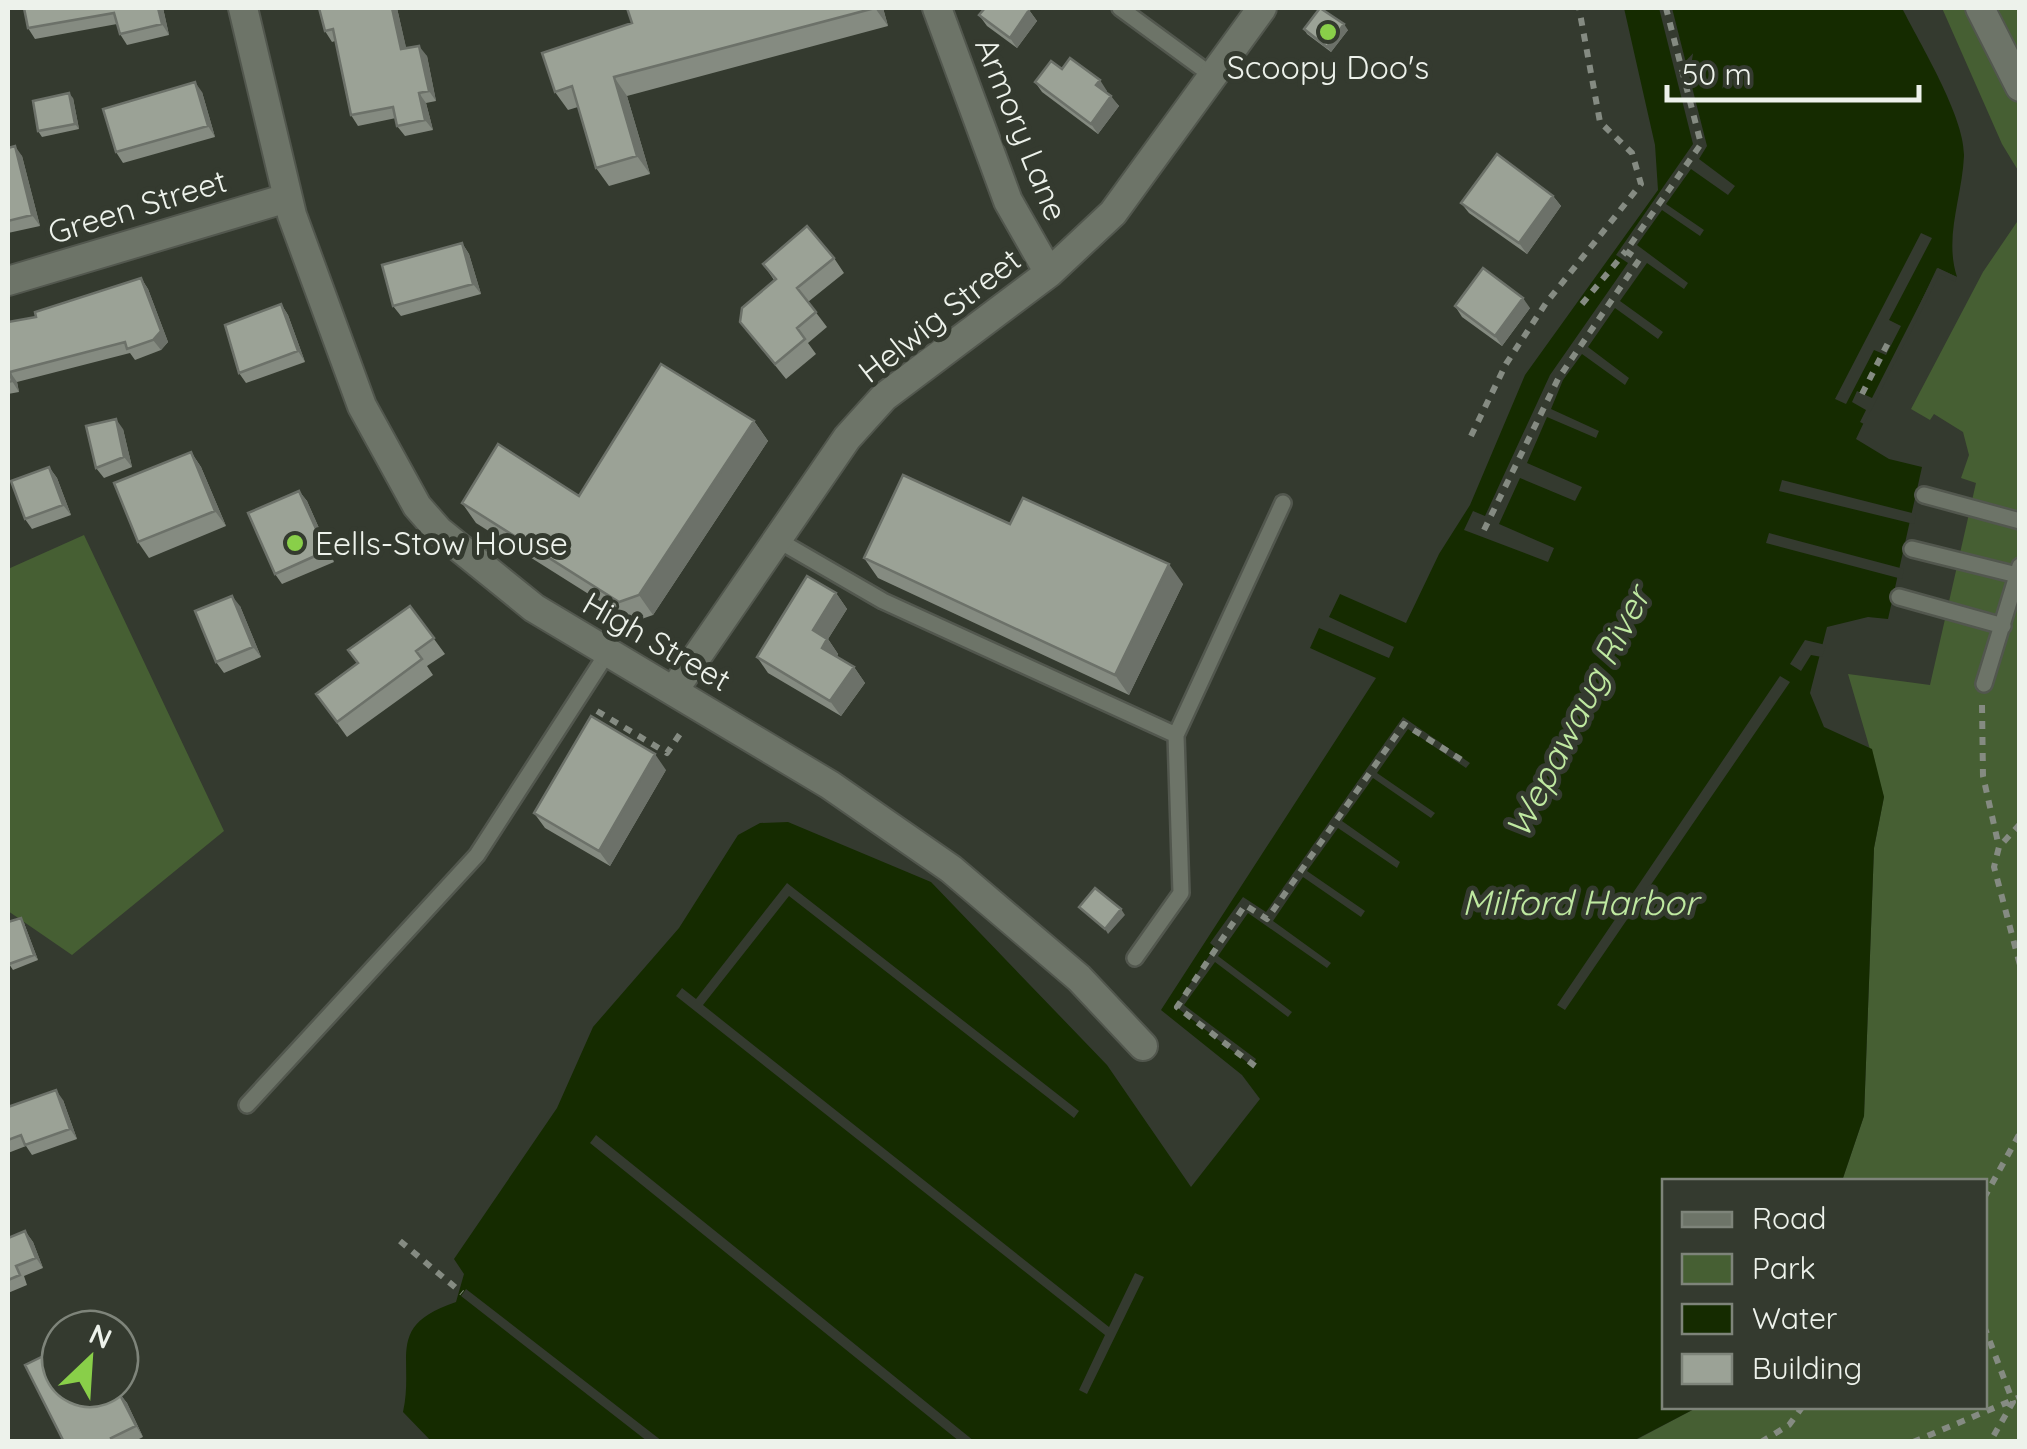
<svg xmlns="http://www.w3.org/2000/svg" width="2027" height="1449" font-family="Quicksand,sans-serif">
	<style>
		.green { fill: #465f33 }
		.water { fill: #152b00 }
		.pier { fill: #343a2f }
		.lines { fill: none; stroke-linecap: round; stroke-linejoin: round }
		.service-casing { stroke: #52574e; stroke-width: 20 }
		.minor-casing { stroke: #52574e; stroke-width: 32 }
		.path { stroke: #858b82; stroke-width: 6; stroke-dasharray: 8 8; stroke-linecap: butt }
		.service { stroke: #6d7468; stroke-width: 15 }
		.minor { stroke: #6d7468; stroke-width: 28 }
		.wall { fill: #858b81 }
		.shaded-wall { fill: #6c7169 }
		.building { fill: #9ba296; stroke: #6c7169; stroke-width: 2.5 }
		.poi-dot { fill: #89cf49; stroke: #343a2f; stroke-width: 4 }
		.labels { text-anchor: middle; dominant-baseline: central; stroke-width: 10; stroke-linejoin: round; paint-order: stroke }
		.poi-label { font-size: 32px; fill: #edf2eb; stroke: #343a2f }
		.street-label { font-size: 32px; fill: #edf2eb; stroke: #343a2f }
		.water-label { font-size: 35px; font-style: italic; fill: #bfe9a1; stroke: #343a2f }
	</style>
	<rect width="100%" height="100%" fill="#343a2f"/>
	<path class="green" d="M1942,8H2019V172L2002,144Z
		M2019,219V1441L1632,1442L1698,1407L1984,1406V1182L1842,1181L1864,1116L1874,848L1884,797L1848,674L1930,685L1976,483L1961,478L1969,455L1963,432L1934,414L1930,420L1911,409L1983,272Z
		M84,535L224,831L72,955L8,911V569Z"/>
	<path class="water" d="M1624,8H1902C1920,44 1965,117 1964,156C1962,198 1944,237 1957,277L1937,268L1856,439L1889,459L1922,467L1888,619L1868,617L1827,627L1810,693L1824,727L1872,749L1884,797L1874,848L1864,1116L1842,1181L1664,1182V1406L1698,1407L1631,1442H432L403,1412C415,1358 384,1326 456,1302L464,1274L454,1259L557,1108L593,1027L679,928L738,835L760,823L788,822L931,882L1107,1065L1191,1187L1260,1099L1242,1075L1161,1010L1376,678L1310,648L1319,628L1389,658L1394,647L1329,617L1340,594L1406,623L1439,554L1470,505L1525,375L1658,190L1655,145Z"/>
	<path class="pier" d="M1659,8H1672L1707,146L1699,159L1735,186L1728,195L1691,169L1666,204L1704,230L1700,236L1662,210L1637,245L1688,283L1684,289L1647,263L1620,301L1663,332L1658,339L1615,308L1588,347L1629,378L1625,385L1582,354L1563,380L1551,409L1599,431L1596,438L1547,417L1527,463L1582,487L1575,501L1520,478L1499,524L1554,548L1548,562L1464,530L1473,511L1485,516L1550,375L1628,263L1616,255L1693,144Z
		M1921,233L1932,238L1889,320L1901,326L1886,355L1874,350L1846,404L1835,399Z
		M1938,268L1957,277L1955,282L1940,274L1864,424L1860,422L1866,410L1852,402L1857,391L1872,398Z
		M1782,480L1916,514L1914,524L1779,491Z
		M1769,533L1904,569L1902,579L1766,543Z
		M1805,640L1826,645L1822,657L1811,655L1801,671L1790,664Z
		M1780,676L1790,682L1565,1010L1557,1005Z
		M1403,717L1470,763L1466,768L1408,729L1377,773L1435,813L1431,818L1373,778L1342,821L1400,862L1397,868L1338,828L1307,871L1365,911L1361,917L1303,877L1273,921L1331,963L1327,968L1248,913L1218,956L1292,1012L1288,1017L1215,962L1184,1005L1256,1059L1252,1066L1175,1006L1215,947L1210,943L1243,897L1266,912Z
		M787,883L1079,1111L1074,1118L789,896L703,1005L1109,1327L1135,1273L1144,1277L1087,1394L1079,1390L1105,1335L676,996L682,988L696,999Z
		M596,1135L745,1255L974,1441H959L590,1143Z
		M466,1289L662,1441H647L461,1296Z"/>
	<g class="lines">
		<g class="service-casing">
			<path id="service" d="M1120,8L1214,77
				M1924,495L2020,521
				M776,539L883,601L1176,735
				M1912,549L2017,575
				M1899,597L2003,626
				M1984,684L2020,566
				M1135,958L1181,893L1176,735L1283,503
				M247,1105L477,855L606,655"/>
		</g>
		<g class="minor-casing">
			<path id="minor" d="M243,8L292,215L362,406L417,506L439,531L534,608L830,785L951,869L1079,978L1143,1046
				M937,8L1008,201L1049,273
				M1980,8L2020,87
				M8,281L287,198
				M674,690L847,438L884,397L1049,273L1113,213L1262,8"/>
		</g>
		<path class="path" d="M1582,304L1626,251
			M1862,394L1890,339
			M1471,436L1506,364L1546,303L1641,184L1632,153L1600,122L1579,8
			M1484,530L1558,379L1639,260L1626,251L1701,144L1666,8
			M1982,705L1983,776L1999,847
			M597,711L667,753L682,731
			M2020,824L1999,847L1994,867L2020,965
			M2020,1039V1085
			M1255,1066L1177,1007L1245,905L1267,919L1404,724L1465,762
			M1984,1198L2020,1133
			M400,1241L462,1293
			M1984,1326L2013,1402L1990,1442
			M1761,1442L1789,1425L1803,1406
			M1913,1442L2020,1397"/>
		<use href="#service" class="service"/>
		<use href="#minor" class="minor"/>
	</g>
	<path class="wall" d="M24,8H163L169,35L127,45L120,34L117,24L35,39L28,28Z
		M319,8H397L406,48L427,56L436,101L426,103L433,130L405,136L397,126L396,118L358,126L351,115L335,41L332,42L325,31Z
		M883,8L888,26L627,96L650,174L609,186L596,168L578,107L568,110L555,92L632,23Z
		M1029,10L1037,21L1017,48L987,26L979,15Z
		M1304,29L1348,30L1331,52L1307,34Z
		M1062,69L1107,91L1106,92L1119,106L1098,134L1042,92L1035,82Z
		M202,92L215,137L123,163L116,152Z
		M73,98L79,129L42,137L38,131Z
		M8,148L22,156L40,226L8,233Z
		M1553,196L1561,206L1527,254L1469,213L1461,203Z
		M462,243L469,254L481,294L401,316L393,306Z
		M834,258L844,273L808,302L827,327L808,343L816,354L786,379L740,322L774,280L763,264Z
		M141,278L148,289L168,342L161,350L135,360L130,353L17,382L19,392L8,394V322L36,317Z
		M281,304L288,315L305,362L246,383L239,373Z
		M1455,306L1530,308L1502,346L1462,317Z
		M754,421L768,441L653,615L633,622L476,523L462,503L579,496Z
		M123,429L132,467L104,478L96,468Z
		M191,452L201,467L226,526L149,558L138,542Z
		M49,467L57,478L71,515L32,529L25,519Z
		M299,491L307,501L334,562L282,584L275,574Z
		M1010,524L1183,584L1129,695L878,578L864,558Z
		M836,593L847,609L828,639L838,654L837,657L854,667L865,683L841,716L768,673L757,657Z
		M240,606L261,657L224,673L216,662Z
		M410,606L445,654L427,666L433,675L347,737L316,694L358,664Z
		M666,770L610,866L545,828L534,813Z
		M24,923L38,960L13,970L9,964Z
		M63,1100L77,1139L32,1155L26,1146L8,1153V1107Z
		M25,1231L33,1242L43,1268L24,1276L27,1285L8,1293V1238Z
		M60,1389H108L111,1397L119,1393L127,1403L143,1437L133,1442H64Z"/>
	<path class="shaded-wall" d="M158,8H163L169,35L162,24Z
		M392,8H397L409,60L401,49Z
		M875,8H883L888,26Z
		M1029,10L1037,21L1017,48L1010,38Z
		M1344,24L1348,30L1331,52L1327,47Z
		M419,46L427,56L436,101L429,91Z
		M614,77L627,96L650,174L637,156Z
		M1100,80L1107,91L1104,95L1096,85Z
		M195,82L202,92L215,137L208,126Z
		M69,93L73,98L79,129L75,124Z
		M419,93L426,103L433,130L425,120Z
		M1111,96L1119,106L1098,134L1091,124Z
		M15,146L22,156L40,226L32,215Z
		M1553,196L1561,206L1527,254L1519,243Z
		M462,243L469,254L481,294L473,284Z
		M141,278L148,289L168,342L161,350L153,340Z
		M1523,298L1530,308L1502,346L1495,336Z
		M281,304L288,315L305,362L298,351Z
		M10,372L17,382L19,392L12,381Z
		M116,419L123,429L132,467L124,457Z
		M754,421L768,441L653,615L639,595Z
		M191,452L201,467L226,526L215,511Z
		M49,467L57,478L71,515L63,505Z
		M299,491L307,501L334,562L326,551Z
		M1169,564L1183,584L1129,695L1115,675Z
		M836,593L847,609L828,639L838,654L833,663L822,648L813,630Z
		M232,596L240,606L261,657L253,647Z
		M854,667L865,683L841,716L830,701Z
		M655,754L666,770L610,866L599,851Z
		M1121,909L1125,915L1108,934L1105,929Z
		M21,918L24,923L38,960L34,955Z
		M56,1090L63,1100L77,1139L70,1129Z
		M25,1231L33,1242L43,1268L36,1258Z
		M119,1393L127,1403L143,1437L136,1426Z"/>
	<path class="building" d="M24,8H158L162,24L120,34L114,13L28,28Z
		M319,8H392L401,49L419,46L429,91L419,93L425,120L397,126L393,107L351,115L333,29L325,31Z
		M627,8H875L614,77L637,156L596,168L572,86L555,92L542,53L632,23Z
		M985,8H1026L1029,10L1010,38L979,15Z
		M1320,8L1344,24L1327,47L1304,29Z
		M1070,58L1100,80L1096,85L1111,96L1091,124L1035,82L1051,61L1062,69Z
		M195,82L208,126L116,152L103,109Z
		M69,93L75,124L38,131L33,101Z
		M15,146L32,215L8,221V148Z
		M1497,154L1553,196L1519,243L1461,203Z
		M807,226L834,258L797,288L816,312L797,328L805,339L775,364L740,322L742,308L776,279L763,264Z
		M462,243L473,284L393,306L382,265Z
		M1483,268L1523,298L1495,336L1455,306Z
		M141,278L161,331L153,340L127,349L125,342L10,372L12,381L8,382V322L36,317L35,312Z
		M281,304L298,351L239,373L225,325Z
		M661,364L754,421L639,595L619,602L462,503L498,444L579,496Z
		M116,419L124,457L96,468L86,426Z
		M191,452L215,511L138,542L114,483Z
		M49,467L63,505L25,519L11,481Z
		M903,475L1010,524L1023,498L1169,564L1115,675L864,558Z
		M299,491L326,551L275,574L248,513Z
		M807,576L836,593L813,630L827,639L822,648L854,667L830,701L757,657Z
		M232,596L253,647L216,662L195,611Z
		M410,606L434,638L416,651L422,659L337,722L316,694L358,663L348,650Z
		M591,716L655,754L599,851L534,813Z
		M1095,888L1121,909L1105,929L1079,907Z
		M21,918L34,955L9,964L8,960V922Z
		M56,1090L70,1129L25,1145L21,1135L8,1140V1107Z
		M25,1231L36,1258L16,1266L20,1275L8,1280V1238Z
		M60,1348V1389H105L109,1398L119,1393L136,1426L111,1438L113,1442H64L25,1365Z"/>
	<g class="poi-dot">
		<circle cx="1328" cy="32" r="10"/>
		<circle cx="295" cy="543" r="10"/>
	</g>
	<g class="labels">
		<g class="poi-label">
			<text x="1328" y="67">Scoopy Doo's</text>
			<text x="315" y="543" text-anchor="start">Eells-Stow House</text>
		</g>
		<g class="street-label">
			<text transform="translate(1022 129) rotate(68)">Armory Lane</text>
			<text transform="translate(137 206) rotate(-17)">Green Street</text>
			<text transform="translate(939 315) rotate(-38)">Helwig Street</text>
			<text transform="translate(657 641) rotate(30)">High Street</text>
		</g>
		<g class="water-label">
			<text transform="translate(1577 712) rotate(-63)">Wepawaug River</text>
			<text x="1580" y="902">Milford Harbor</text>
		</g>
	</g>
	<rect width="2027" height="1449" fill="none" stroke="#edf2eb" stroke-width="20"/>
	<rect x="1662" y="1179" width="325" height="230" fill="#343a2f" stroke="#7e847a" stroke-width="2.5"/>
	<rect x="1682" y="1212" width="50" height="15" fill="#6d7468" stroke="#7e847a" stroke-width="2.5"/>
	<text x="1752" y="1229" font-size="30" fill="#edf2eb">Road</text>
	<rect x="1682" y="1254" width="50" height="30" fill="#465f33" stroke="#7e847a" stroke-width="2.5"/>
	<text x="1752" y="1279" font-size="30" fill="#edf2eb">Park</text>
	<rect x="1682" y="1304" width="50" height="30" fill="#152b00" stroke="#7e847a" stroke-width="2.5"/>
	<text x="1752" y="1329" font-size="30" fill="#edf2eb">Water</text>
	<rect x="1682" y="1354" width="50" height="30" fill="#9ba296" stroke="#7e847a" stroke-width="2.5"/>
	<text x="1752" y="1379" font-size="30" fill="#edf2eb">Building</text>
	<g transform="translate(90 1359) rotate(25)"><circle r="48" fill="#343a2f" stroke="#7e847a" stroke-width="2.5"/>
	<path d="M0-8L18 38L0 25L-18 38Z" fill="#89cf49"/>
	<text y="-15" font-size="28" font-weight="bold" text-anchor="middle" fill="#edf2eb">N</text>
	</g>
	<path d="M1667 85v15h252v-15" fill="none" stroke="#edf2eb" stroke-width="5"/>
	<text x="1682" y="85" font-size="30" fill="#edf2eb" stroke="#343a2f" stroke-width="8" paint-order="stroke">50 m</text>
</svg>
